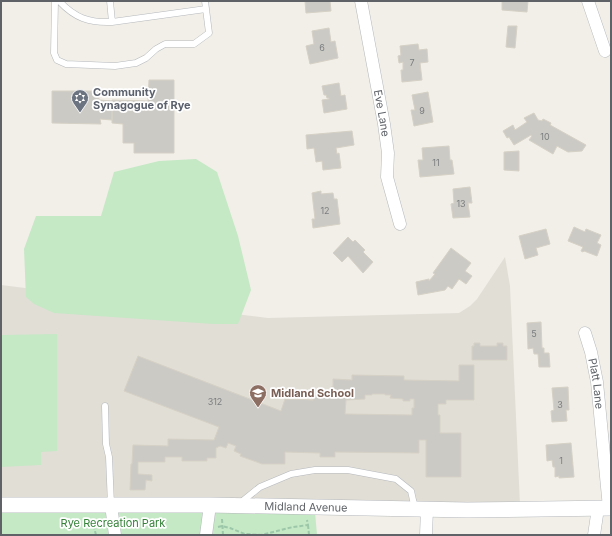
<svg xmlns="http://www.w3.org/2000/svg" width="612" height="536" font-family="Inter,sans-serif">
	<style>
		.education { fill: #e1ded6 }
		.green { fill: #c5e8c5 }
		.building { fill: #cccac5; stroke: #d6d1c6; fill-rule: evenodd }
		.lines { fill: none; stroke-linecap: round; stroke-linejoin: round }
		.service-casing { stroke: #b5b8bc; stroke-width: 7 }
		.minor-casing { stroke: #b5b8bc; stroke-width: 13 }
		.tertiary-casing { stroke: #b5b8bc; stroke-width: 16 }
		.path { stroke: #9cc7a9; stroke-width: 2; stroke-dasharray: 4 2; stroke-linecap: butt }
		.service { stroke: #fff; stroke-width: 6 }
		.minor { stroke: #fff; stroke-width: 12 }
		.tertiary { stroke: #fff; stroke-width: 15 }
		.labels { text-anchor: middle; dominant-baseline: central; stroke-width: 3.5; stroke-linejoin: round; paint-order: stroke }
		.number-label { font-size: 9px; fill: #7a7d7f }
		.worship-label { font-size: 11px; font-weight: bold; fill: #5b616d; stroke: #fff; text-anchor: start }
		.street-label { font-size: 11px; fill: #5f6368; stroke: #fff }
		.education-label { font-size: 11px; font-weight: bold; fill: #785e54; stroke: #fff; text-anchor: start }
		.park-label { font-size: 11px; fill: #348238; stroke: #fff }
	</style>
	<rect width="100%" height="100%" fill="#f1efe8"/>
	<path class="education" d="M505,257L510,286L520,505L1,498V285L268,318L459,313L470,306L477,299Z"/>
	<path class="green" d="M196,159L217,172L238,236L251,290L238,324H213L54,313L34,304L26,297L24,249L36,216H101L114,172L159,161Z
		M57,334V451L41,452V465L1,467V335Z
		M1,509L315,512L317,535H1Z"/>
	<path class="building" d="M305,1H330L331,11L306,13Z
		M502,1H528L527,12L502,10Z
		M508,26H517L515,48L506,47Z
		M329,28L331,42L335,41L338,58L310,64L306,46L314,44L312,31Z
		M418,44L419,50L427,49L428,62L420,63L422,80L402,82L401,70H403V62L399,63L398,56L401,55L400,46Z
		M149,80H174V153H134V143H123V124L112,123V100L148,101Z
		M339,83L341,96L345,95L347,109L324,113L322,100L329,99V98H327L326,95H324L322,86Z
		M52,91H99V100L112,101V120L100,119L101,124L52,123Z
		M428,92L433,122L414,126L411,110H415L412,95Z
		M534,113L538,120L542,121L543,119L551,123L550,125L586,145L582,151L568,152L557,146L553,154L529,140L532,136L531,135L514,145L509,137L507,138L503,131L513,125L515,130L527,122L524,118Z
		M352,131L354,145L336,148L337,154L339,153L341,168L323,170L322,161L316,162L314,148L307,149L306,135Z
		M449,146L450,160H452L454,174L420,177L418,160H423L422,148Z
		M519,151V171L504,170V152Z
		M470,187L472,203H468L470,217L453,218L451,204L454,203L453,189Z
		M321,191V194L333,193L334,199H337L340,224L313,228L312,219H315L312,193Z
		M574,227L585,232L586,229L601,235L597,243L601,245L597,256L584,251L583,252L581,251L583,247L568,241Z
		M546,229L550,244L536,248L538,255L525,259L519,236Z
		M348,237L353,242L355,240L365,250L363,252L373,262L363,273L348,256L342,262L333,253Z
		M451,248L471,263L465,271L472,276L466,284L459,279L452,289L448,286L445,290L418,295L416,282L429,279V281L435,274L433,273Z
		M541,322L542,348H544V353H549L550,367H539L538,354H534L533,348L528,349L527,323Z
		M474,343H480V346H497V343H503V346H507V360H472V346H474Z
		M138,356L281,411L285,399L313,400V394H331V387H333V379L352,380V375L404,376V380L459,381V365H474V400H446V404H438V415H440V433H461V477H426V440H419V453L335,452V457H320V453L285,452V464H262L240,456L241,454L234,451L236,446L228,443L226,448L220,446L216,448V458H207V461H182V457H165V462H138V474L152,475V481L146,480L145,490H130L131,464H132L133,445L168,446V439L214,440L219,427L124,391ZM372,394H385V395H391L390,398L403,399V401H410V399H414V408H412V415L345,414L346,400L365,399V395H372Z
		M568,387L569,410H566L567,421L552,422L551,411L554,410L552,388Z
		M571,443L574,477L559,478V476L555,477V467H553L552,460L547,461L546,445Z"/>
	<g class="lines">
		<g class="service-casing">
			<path id="service" d="M55,1L54,53L57,60L66,64L115,66L136,63L146,58L156,49L165,44H194L209,33L205,1
				M59,1C75,18 89,23 112,22L206,9
				M110,1L112,22
				M105,406L106,444L109,457L111,505
				M240,503L260,487L291,474L315,470H348L396,479L411,491L415,509"/>
		</g>
		<g class="minor-casing">
			<g id="minor">
				<path id="s1" d="M361,1L384,124L388,153L387,177L400,224"/>
				<path d="M588,1L605,51"/>
				<path id="s2" d="M585,333L591,352L597,382L609,508"/>
				<path d="M111,505L115,535"/>
				<path d="M206,535L210,505"/>
				<path d="M426,535L427,509"/>
				<path d="M594,535L598,508"/>
			</g>
		</g>
		<g class="tertiary-casing">
			<g id="tertiary">
				<path id="s3" d="M1,505H210L467,510L611,508"/>
			</g>
		</g>
		<path class="path" d="M222,519L223,535
			M308,525L309,535
			M218,527L222,526L230,528L245,534L261,535L293,527L308,525L307,520
			M96,535L94,527H102"/>
		<use href="#service" class="service"/>
		<use href="#minor" class="minor"/>
		<use href="#tertiary" class="tertiary"/>
	</g>
	<defs>
		<g id="synagogue-pin" transform="scale(0.9)"><path d="M0 17L-7.5 6A9.5 9.5 0 1 1 7.5 6Z" fill="#6b7280" stroke="#fff"/><path d="M0-6.5L5.6 3.2H-5.6ZM0 6.5L5.6-3.2H-5.6Z" fill="#fff"/></g>
		<g id="school-pin" transform="scale(0.9)"><path d="M0 17L-7.5 6A9.5 9.5 0 1 1 7.5 6Z" fill="#8d6e63" stroke="#fff"/><path d="M0-5L7-2L0 1L-7-2ZM-4 1L0 2.5L4 1V4Q0 6-4 4Z" fill="#fff"/></g>
	</defs>
	<g fill-rule="evenodd">
		<use href="#synagogue-pin" x="80" y="98"/>
		<use href="#school-pin" x="258" y="393"/>
	</g>
	<g class="labels">
		<g class="number-label">
			<text x="322" y="47">6</text>
			<text x="412" y="62">7</text>
			<text x="422" y="110">9</text>
			<text x="545" y="136">10</text>
			<text x="436" y="162">11</text>
			<text x="461" y="203">13</text>
			<text x="325" y="210">12</text>
			<text x="534" y="333">5</text>
			<text x="215" y="401">312</text>
			<text x="560" y="404">3</text>
			<text x="561" y="460">1</text>
		</g>
		<g class="worship-label">
			<text x="93" y="92">Community<tspan x="93" dy="13">Synagogue of Rye</tspan></text>
		</g>
		<g class="street-label">
			<text stroke="none"><textPath href="#s1" startOffset="114">Eve Lane</textPath></text>
			<text stroke="none"><textPath href="#s2" startOffset="52">Platt Lane</textPath></text>
			<text stroke="none"><textPath href="#s3" startOffset="305">Midland Avenue</textPath></text>
		</g>
		<g class="education-label">
			<text x="271" y="393">Midland School</text>
		</g>
		<g class="park-label">
			<text x="113" y="523">Rye Recreation Park</text>
		</g>
	</g>
	<rect width="612" height="536" fill="none" stroke="#5f6368" stroke-width="4"/>
</svg>
